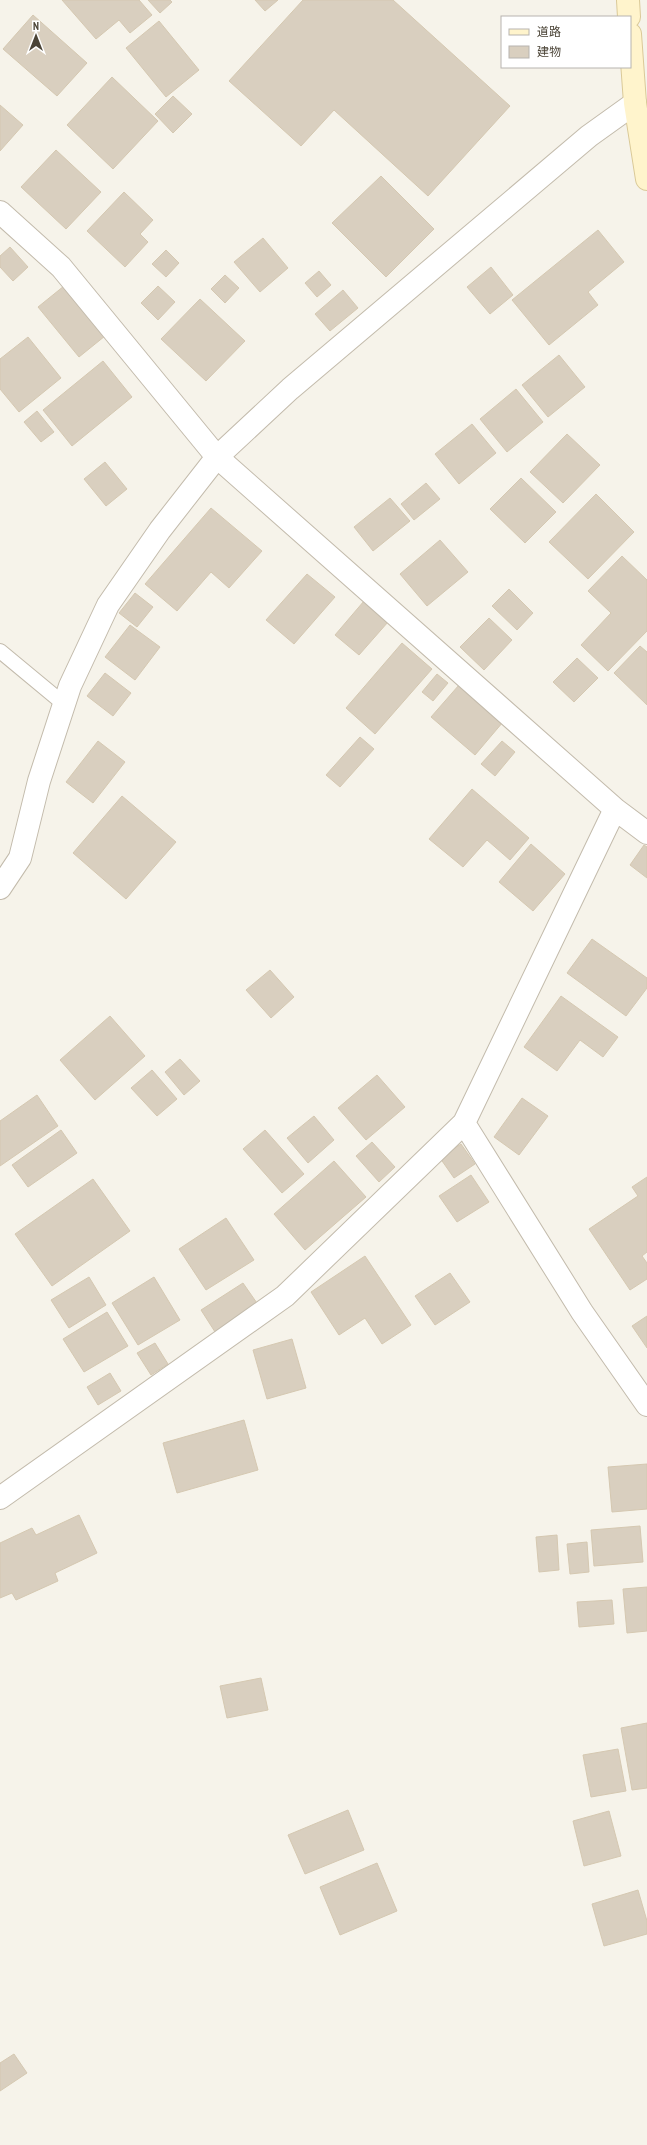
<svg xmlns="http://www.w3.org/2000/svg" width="647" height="2145" font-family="'PT Sans Narrow','Noto Sans JP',sans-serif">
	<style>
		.building { fill: #d9cfbf; stroke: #d5c8b1 }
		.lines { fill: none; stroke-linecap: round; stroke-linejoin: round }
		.service-casing { stroke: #c3bbac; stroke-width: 16 }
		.minor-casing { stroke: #c3bbac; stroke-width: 24 }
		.tertiary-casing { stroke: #c3bbac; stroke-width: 24 }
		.secondary-casing { stroke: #dac997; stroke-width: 24 }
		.service { stroke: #fff; stroke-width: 14 }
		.minor { stroke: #fff; stroke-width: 22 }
		.tertiary { stroke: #fff; stroke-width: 22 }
		.secondary { stroke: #fff4cc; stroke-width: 22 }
	</style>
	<rect width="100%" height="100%" fill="#f6f3ea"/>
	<path class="building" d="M62,0H139L152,15L130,33L119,20L96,39Z
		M148,0H170L172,2L160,13Z
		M255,0H278L265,11Z
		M303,0H393L510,106L428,196L334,110L301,146L229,81Z
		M33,15L87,63L57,96L3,49Z
		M159,21L199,70L166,97L126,48Z
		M112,77L158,121L113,169L67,125Z
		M173,96L192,114L173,133L155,114Z
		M0,105L23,125L0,151Z
		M56,150L101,192L66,229L21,187Z
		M381,176L434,229L386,277L332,223Z
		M124,192L153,220L140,234L148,242L125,267L87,231Z
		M598,230L624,262L588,292L598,305L549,345L512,300Z
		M263,238L288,268L260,292L234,262Z
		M10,247L28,267L13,281L0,267V256Z
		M166,250L179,263L166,277L152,264Z
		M491,267L513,295L490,314L467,287Z
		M319,271L331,285L317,297L305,283Z
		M225,275L239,288L225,303L211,289Z
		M64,286L105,336L79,357L38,307Z
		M158,286L175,302L158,320L141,303Z
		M343,290L358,308L330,331L315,314Z
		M200,299L245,341L206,381L161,339Z
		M28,337L61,378L19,412L0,389V359Z
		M559,355L585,387L548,417L522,385Z
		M103,361L132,397L72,446L43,410Z
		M516,389L543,422L507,452L480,419Z
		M37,411L54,432L41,442L24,422Z
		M472,424L496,453L459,484L435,454Z
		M567,434L600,465L563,503L530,472Z
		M105,462L127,489L106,506L84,479Z
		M521,478L556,512L525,543L490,509Z
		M426,483L440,499L414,520L401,504Z
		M596,494L634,532L588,579L549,542Z
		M390,498L410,521L373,551L354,527Z
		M211,508L262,551L229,588L211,572L177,611L145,584Z
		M440,540L468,572L427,606L400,574Z
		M622,556L647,580V631L608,671L581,645L611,613L588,591Z
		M307,574L335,597L294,644L266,620Z
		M509,589L533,613L517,630L492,606Z
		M135,593L153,607L137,627L119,613Z
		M364,601L388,622L359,655L335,635Z
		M489,618L512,640L484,670L460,647Z
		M130,625L160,647L135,680L105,657Z
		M402,643L432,669L375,734L346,708Z
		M640,646L647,652V705L614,673Z
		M577,658L598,678L574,702L553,682Z
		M105,673L131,693L113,716L87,696Z
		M437,674L448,683L433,701L422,692Z
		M459,685L503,722L475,755L431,717Z
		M360,737L374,749L340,787L326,775Z
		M98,741L125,762L93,803L66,782Z
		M502,741L515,752L495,776L481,764Z
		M472,789L529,838L510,860L487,840L463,867L429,839Z
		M122,796L176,842L126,899L73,853Z
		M531,844L565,874L533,911L499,882Z
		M644,845L647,847V878L630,865Z
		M592,939L647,978V988L626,1016L567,973Z
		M270,970L294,997L271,1018L246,990Z
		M561,996L618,1037L603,1057L580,1040L557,1071L524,1047Z
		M110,1016L145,1056L95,1100L60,1060Z
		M180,1059L200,1081L184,1095L165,1072Z
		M152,1070L177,1099L157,1116L131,1088Z
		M377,1075L405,1107L366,1140L338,1108Z
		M37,1095L58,1126L0,1166V1121Z
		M522,1098L548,1116L519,1155L494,1137Z
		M314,1116L334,1140L308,1163L287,1138Z
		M61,1130L77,1153L28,1187L12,1165Z
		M265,1130L304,1174L282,1193L243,1149Z
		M372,1142L395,1167L379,1182L356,1156Z
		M461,1144L475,1164L454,1178L440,1158Z
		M334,1161L366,1197L305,1250L274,1214Z
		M471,1175L489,1202L457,1222L439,1196Z
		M647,1177V1252L642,1256L647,1263V1279L630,1290L589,1229L638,1196L632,1187Z
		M93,1179L130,1231L52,1286L15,1234Z
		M226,1218L254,1260L206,1290L179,1249Z
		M365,1256L411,1325L382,1344L365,1318L339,1335L311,1292Z
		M450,1273L470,1302L435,1325L415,1296Z
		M89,1277L106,1305L69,1328L51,1300Z
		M154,1277L180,1320L138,1345L112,1303Z
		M243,1283L259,1306L217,1335L201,1310Z
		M107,1312L128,1346L84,1372L63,1339Z
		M647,1316V1348L632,1326Z
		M292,1339L306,1388L267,1399L253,1350Z
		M155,1343L168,1364L151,1375L137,1353Z
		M110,1373L121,1391L98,1405L87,1387Z
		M244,1420L258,1470L177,1493L163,1443Z
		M647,1464V1509L612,1512L608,1467Z
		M79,1515L97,1553L55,1573L58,1581L16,1600L12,1593L0,1598V1543L32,1528L36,1535Z
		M640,1526L643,1562L594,1566L591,1530Z
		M557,1535L559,1570L539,1572L536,1537Z
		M587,1542L589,1572L570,1574L567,1544Z
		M647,1587V1631L627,1633L623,1589Z
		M612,1600L614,1624L579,1627L577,1602Z
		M261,1678L268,1710L227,1718L220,1686Z
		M647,1723V1788L632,1790L621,1728Z
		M618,1749L626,1791L591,1797L583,1755Z
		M348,1810L364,1850L305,1874L288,1835Z
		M609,1811L621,1856L584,1866L573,1821Z
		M377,1863L397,1911L340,1935L320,1887Z
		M638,1890L647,1921V1934L604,1946L592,1904Z
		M14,2054L27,2073L0,2091V2063Z"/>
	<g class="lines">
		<g class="service-casing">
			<path id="service" d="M0,651L64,704"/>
		</g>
		<g class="minor-casing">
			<path id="minor" d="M0,212L61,267L217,457L615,809L647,833
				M464,1123L582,1312L647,1405
				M0,1498L285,1296L464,1123L615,809"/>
		</g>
		<g class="tertiary-casing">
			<path id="tertiary" d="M0,888L20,858L39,781L70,686L108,605L160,530L217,457L290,389L589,136L635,103"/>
		</g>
		<g class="secondary-casing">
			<path id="secondary" d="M628,0L629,17
				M630,34L635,103L647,179"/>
		</g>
		<use href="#service" class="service"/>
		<use href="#minor" class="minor"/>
		<use href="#tertiary" class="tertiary"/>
		<use href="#secondary" class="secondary"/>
	</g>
	<rect x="501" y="16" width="130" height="52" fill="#ffffff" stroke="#b7b4af"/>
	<rect x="509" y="29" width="20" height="6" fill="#fff4cc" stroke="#b7b4af"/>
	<text x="537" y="36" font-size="12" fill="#4b4437">道路</text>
	<rect x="509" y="46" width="20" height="12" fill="#d9cfbf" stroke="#b7b4af"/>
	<text x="537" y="56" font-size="12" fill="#4b4437">建物</text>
	<g transform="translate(36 36)" stroke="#ffffff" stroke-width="3" paint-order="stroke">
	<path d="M0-3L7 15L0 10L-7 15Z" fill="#4b4437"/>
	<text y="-6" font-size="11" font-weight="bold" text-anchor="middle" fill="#4b4437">N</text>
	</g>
</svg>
